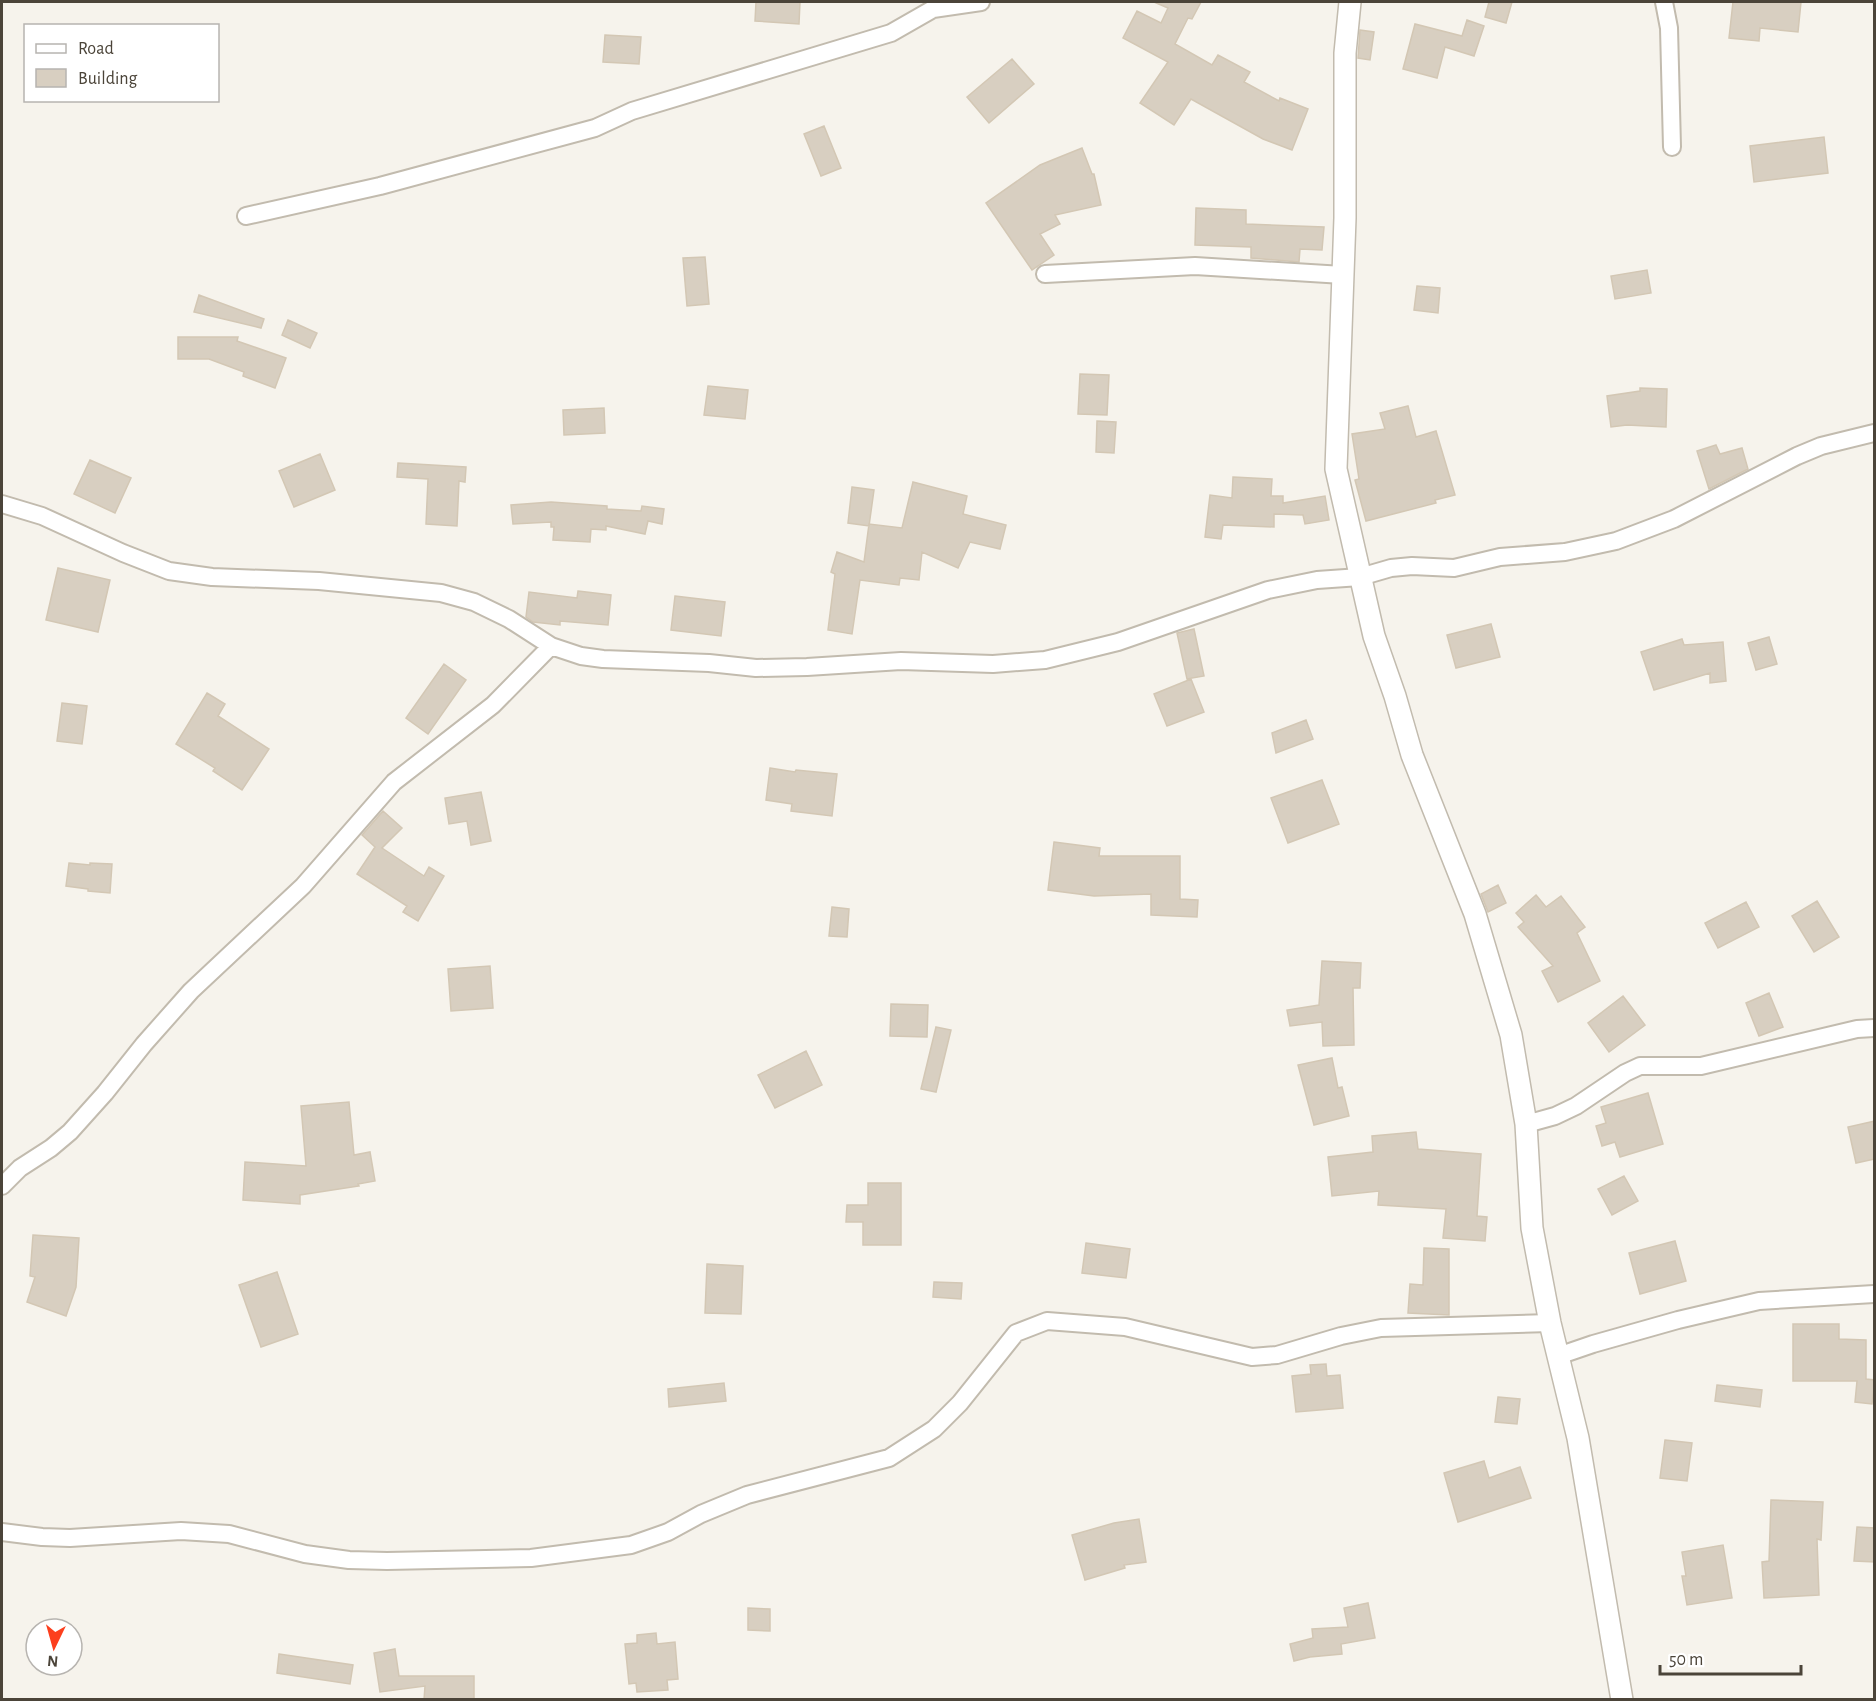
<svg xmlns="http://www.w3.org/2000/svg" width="1876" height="1701" font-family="'Alegreya Sans',sans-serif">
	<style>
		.building { fill: #d8cfc1; stroke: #d3c7b4; stroke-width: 1.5 }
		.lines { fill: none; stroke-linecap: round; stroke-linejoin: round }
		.minor-casing { stroke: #c2bbae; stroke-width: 20 }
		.tertiary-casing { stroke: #c2bbae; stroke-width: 24 }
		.minor { stroke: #fff; stroke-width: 16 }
		.tertiary { stroke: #fff; stroke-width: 21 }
	</style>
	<rect width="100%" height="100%" fill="#f6f3ec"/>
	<path class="building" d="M756,2H800L799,24L755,21Z
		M1154,2H1201L1192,19L1188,18L1175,44L1212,65L1218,55L1250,72L1244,82L1279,101L1280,98L1308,109L1292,150L1263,139L1191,99L1174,125L1140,103L1168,62L1123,38L1137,11L1161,23L1168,8Z
		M1489,2H1512L1506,23L1485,17Z
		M1733,2H1801L1798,32L1760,28L1759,41L1729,38Z
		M1467,20L1484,26L1474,56L1445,47L1437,78L1403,69L1415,24L1462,36Z
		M1360,30L1374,32L1370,60L1358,58Z
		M605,35L641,37L639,64L603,62Z
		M1012,59L1034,84L989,123L967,97Z
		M824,126L841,168L821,176L804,134Z
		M1824,137L1828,173L1754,182L1750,146Z
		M1082,148L1092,174H1094L1101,205L1055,215L1060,224L1040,234L1054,255L1032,270L986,203L1040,165Z
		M1196,208L1246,210V224L1324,227L1322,250L1300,249L1299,262L1251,258V247L1195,245Z
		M705,257L709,304L687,306L683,258Z
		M1647,270L1651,293L1615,299L1611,276Z
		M1417,286L1440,288L1438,313L1414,310Z
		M199,295L264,319L261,328L194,312Z
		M288,320L317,333L310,348L282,335Z
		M178,337H238L237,341L286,358L275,388L243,376L244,372L209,359H178Z
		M1080,374L1109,375L1107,415L1078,414Z
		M708,386L748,390L745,419L704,415Z
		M1640,388L1667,389L1666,427L1627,425L1611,427L1607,396L1640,391Z
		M1408,406L1416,437L1436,431L1455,495L1435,500L1436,503L1366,521L1355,480L1359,479L1352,434L1385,429L1380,413Z
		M604,408L605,433L564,435L563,410Z
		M1097,421L1116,422L1114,453L1096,452Z
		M1716,445L1720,454L1742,448L1748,469L1709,489L1697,451Z
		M320,454L335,490L294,507L279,471Z
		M90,460L131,478L115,513L74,494Z
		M398,463L466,467L465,482L459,481L457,526L426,524L428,479L397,477Z
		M1233,477L1272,479L1271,496H1283V503L1325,496L1329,520L1305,524L1303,515L1274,514V527L1223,525L1221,539L1205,537L1210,495L1232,498Z
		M913,482L967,496L963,514L1006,525L1000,549L970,542L958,568L922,552L919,580L900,578L899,585L860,580L852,634L828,630L835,574L831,572L837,552L864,562L869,524L902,528Z
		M852,487L874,490L869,526L848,523Z
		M551,502L607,506V509L641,511L642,506L664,509L662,524L648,521L645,534L606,526V530L591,529L590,542L553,540L554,527H551V522L513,524L511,505Z
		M58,568L110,580L98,632L46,620Z
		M578,591L611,595L608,625L560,621V625L533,622L526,617L529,592L577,598Z
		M675,596L725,602L721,636L671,630Z
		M1491,624L1500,657L1456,668L1447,635Z
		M1194,629L1204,676L1187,679L1177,633Z
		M1769,637L1777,664L1756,670L1748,643Z
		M1682,639L1684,645L1723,642L1726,681L1710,683V673L1654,690L1641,652Z
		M444,664L466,680L428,734L406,718Z
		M1191,679L1204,712L1167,726L1154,694Z
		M207,693L225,704L218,716L269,749L242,790L213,771L215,768L176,744Z
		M62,703L87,706L82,744L57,741Z
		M1306,720L1313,739L1276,753L1272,733Z
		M770,768L795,772L796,770L837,774L832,816L791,811L792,804L766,800Z
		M1322,780L1339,824L1288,843L1271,798Z
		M481,792L491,841L471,845L467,821L449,824L445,798Z
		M383,811L402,828L382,848L424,876L429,867L444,876L418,921L403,912L407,906L357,874L375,847L362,835Z
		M1054,842L1100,848L1099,856H1180V899L1198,900L1197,917L1151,915V894L1094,896L1048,890Z
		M69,863L90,865V863L112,864L110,893L88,891V889L66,886Z
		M1498,885L1506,903L1488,912L1481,894Z
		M1536,895L1546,907L1561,896L1585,927L1577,933L1600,981L1558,1002L1542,971L1553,966L1518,927L1524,922L1516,913Z
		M1817,901L1839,937L1814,952L1792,916Z
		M1746,902L1759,927L1718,948L1705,923Z
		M832,907L849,909L847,937L829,936Z
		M1322,961L1361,963L1360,988H1353L1354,1045L1323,1046L1322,1022L1290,1026L1287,1010L1319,1005Z
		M490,966L493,1008L451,1011L448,969Z
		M1769,993L1783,1027L1759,1036L1746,1003Z
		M1623,996L1645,1025L1609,1052L1588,1023Z
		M891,1004L928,1005L927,1037L890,1036Z
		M936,1027L951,1030L936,1092L921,1089Z
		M806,1051L822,1085L775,1108L758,1075Z
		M1332,1058L1338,1088L1342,1087L1349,1116L1314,1125L1298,1065Z
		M1648,1093L1663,1144L1620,1157L1615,1142L1602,1146L1596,1126L1606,1123L1601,1107Z
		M349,1102L354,1155L370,1152L375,1181L358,1184L359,1186L300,1195V1204L243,1200L245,1162L306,1166L301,1106Z
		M1875,1121V1159L1856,1163L1848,1127Z
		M1416,1132L1418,1149L1481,1154L1477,1216L1487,1217L1485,1241L1443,1238L1446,1209L1378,1205L1379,1191L1332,1196L1328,1157L1373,1152L1372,1136Z
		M1624,1176L1638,1201L1612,1215L1598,1189Z
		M868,1183H901V1245H863V1222H846L847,1205H868Z
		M33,1235L79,1238L76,1287L66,1316L27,1302L35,1277L30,1276Z
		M1675,1241L1686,1281L1640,1294L1629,1253Z
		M1086,1243L1130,1249L1126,1278L1082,1273Z
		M1424,1248L1449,1249V1315L1408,1313L1410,1284L1423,1285Z
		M707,1264L743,1266L741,1314L705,1313Z
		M277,1272L298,1334L261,1347L239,1285Z
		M934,1282L962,1283L961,1299L933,1297Z
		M1793,1324H1839V1339L1866,1340V1379L1875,1380L1872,1404L1855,1402L1857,1381H1793Z
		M1326,1364L1327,1376L1340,1375L1343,1408L1296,1412L1292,1376L1311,1374L1310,1365Z
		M724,1383L726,1401L669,1407L668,1389Z
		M1717,1385L1762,1390L1760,1407L1715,1401Z
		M1498,1397L1520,1399L1517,1424L1495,1422Z
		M1665,1440L1692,1443L1687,1481L1660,1478Z
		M1484,1461L1489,1478L1520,1467L1531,1498L1458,1522L1444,1473Z
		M1771,1500L1823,1502L1821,1540L1817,1539L1819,1595L1764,1598L1762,1562L1769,1561Z
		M1139,1519L1146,1562L1124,1565L1125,1568L1085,1580L1072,1535L1114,1523Z
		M1857,1527L1875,1528V1562L1854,1561Z
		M1723,1545L1732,1598L1687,1605L1682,1576H1686L1682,1552Z
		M1368,1603L1375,1638L1341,1644L1342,1654L1310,1657L1294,1661L1290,1644L1313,1638L1312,1629L1348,1627L1344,1608Z
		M748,1608L770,1609V1631L748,1630Z
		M656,1633L657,1644L675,1642L678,1679L667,1680L668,1690L637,1692L636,1683L629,1684L625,1644L637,1643V1635Z
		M395,1649L399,1676H474V1700H424L425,1686L380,1692L374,1653Z
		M279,1654L353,1665L350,1684L277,1673Z"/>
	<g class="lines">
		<g class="minor-casing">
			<path id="minor" d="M1664,2L1669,28L1672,147
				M246,216L380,186L595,128L632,111L891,33L933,9L981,2
				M1045,274L1195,266L1343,275
				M2,504L42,516L123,553L169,571L212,577L319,581L441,593L474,602L509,619L551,646L581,656L603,659L709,663L756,668L807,667L901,661L993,664L1045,660L1118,642L1268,590L1317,580L1360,577L1391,568L1412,566L1454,568L1500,557L1565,552L1616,541L1674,519L1797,456L1821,446L1874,433
				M1526,1124L1555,1116L1576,1106L1625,1073L1640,1066H1701L1857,1029L1874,1028
				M2,1186L20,1168L51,1148L70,1132L105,1093L144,1044L191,991L303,886L394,782L493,705L551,646
				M1558,1356L1593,1344L1678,1320L1759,1301L1874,1294
				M2,1532L42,1537L70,1538L181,1531L229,1534L305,1554L349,1560L387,1561L531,1558L631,1545L668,1532L701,1514L747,1495L889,1458L934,1429L960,1403L1016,1333L1047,1321L1125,1327L1252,1357L1277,1355L1341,1336L1381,1328L1550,1323"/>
		</g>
		<g class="tertiary-casing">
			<path id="tertiary" d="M1350,2L1345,53V218L1336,469L1374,636L1395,696L1412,755L1475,914L1511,1035L1526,1124L1532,1228L1550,1323L1578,1438L1622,1700"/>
		</g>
		<use href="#minor" class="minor"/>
		<use href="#tertiary" class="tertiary"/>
	</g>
	<rect width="1876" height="1701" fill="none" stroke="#4b4439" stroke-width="6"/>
	<rect x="24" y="24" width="195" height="78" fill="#ffffff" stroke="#b7b4b0" stroke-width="1.5"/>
	<rect x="36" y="44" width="30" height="9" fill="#ffffff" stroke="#b7b4b0" stroke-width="1.5"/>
	<text x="78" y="54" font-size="18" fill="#4b4439">Road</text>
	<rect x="36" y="69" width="30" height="18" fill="#d8cfc1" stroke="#b7b4b0" stroke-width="1.5"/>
	<text x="78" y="84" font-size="18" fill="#4b4439">Building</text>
	<g transform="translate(54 1647) rotate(185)"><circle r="28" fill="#ffffff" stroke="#b7b4b0" stroke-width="1.5"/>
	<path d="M0-4.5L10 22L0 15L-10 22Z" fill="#fc3f1d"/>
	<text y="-9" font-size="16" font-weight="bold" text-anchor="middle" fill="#4b4439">N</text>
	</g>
	<path d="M1660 1665v9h141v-9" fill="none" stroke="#4b4439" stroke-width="3"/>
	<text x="1669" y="1665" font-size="18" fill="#4b4439" stroke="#ffffff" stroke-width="4.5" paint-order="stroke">50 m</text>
</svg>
